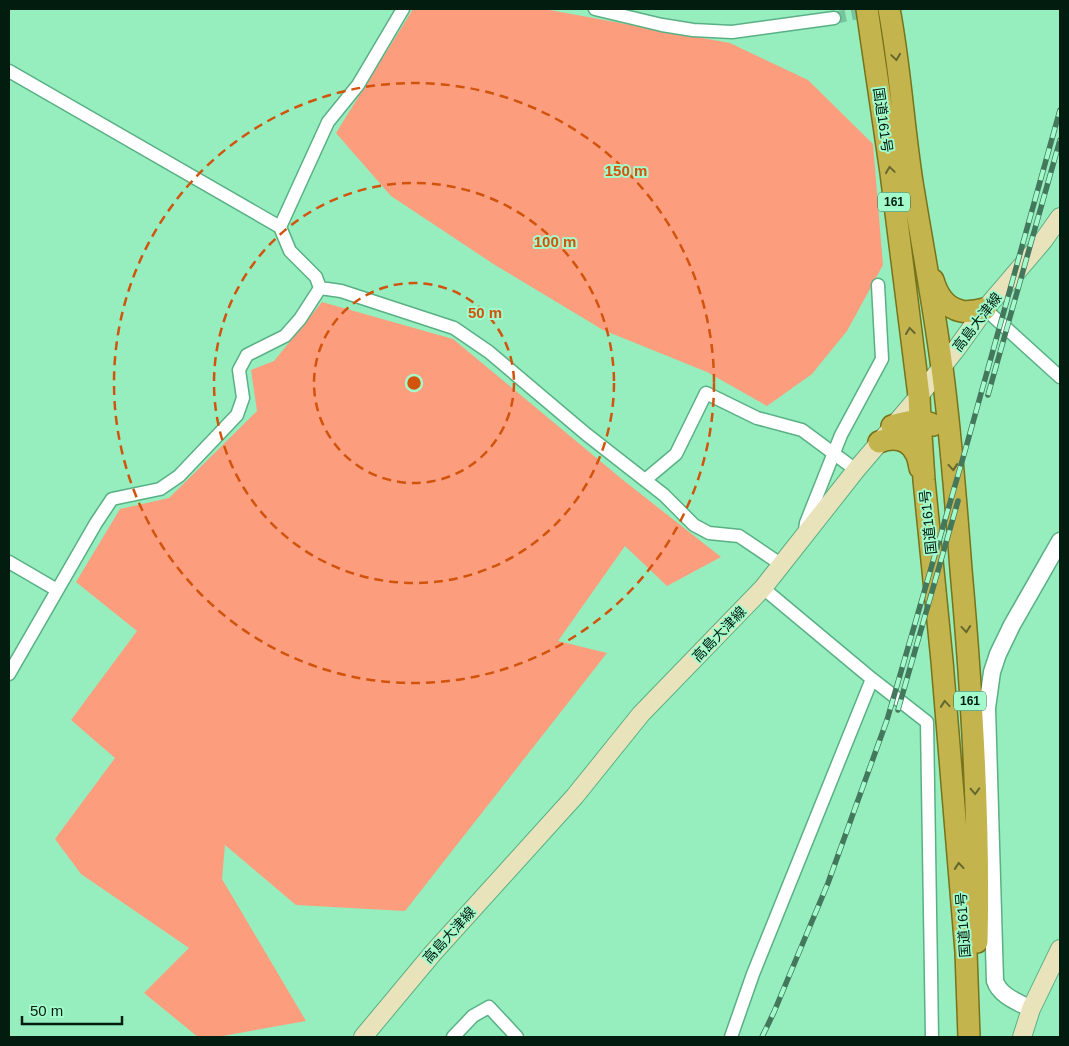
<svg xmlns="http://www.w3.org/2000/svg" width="1069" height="1046" font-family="Arial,'Noto Sans JP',sans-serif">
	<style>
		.green { fill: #fc9e7d }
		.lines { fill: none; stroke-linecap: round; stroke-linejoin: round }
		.minor-tunnel { stroke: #78c49c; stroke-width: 12; stroke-dasharray: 12 6; stroke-linecap: butt }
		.minor-casing { stroke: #59b084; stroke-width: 15 }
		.tertiary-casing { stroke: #59b084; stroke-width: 19 }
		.secondary-casing { stroke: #59b084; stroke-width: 20 }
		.trunk-casing { stroke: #76731b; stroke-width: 24 }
		.minor { stroke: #fff; stroke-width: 12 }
		.tertiary { stroke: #fff; stroke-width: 16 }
		.secondary { stroke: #e9e3bc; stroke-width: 18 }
		.trunk { stroke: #c4b44e; stroke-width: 21 }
		.rail-casing { stroke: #43785c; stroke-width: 5.5 }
		.rail { stroke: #a3fbcc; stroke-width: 4; stroke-dasharray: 11; stroke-linecap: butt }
		.oneway { stroke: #63682f }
		.ring { fill: none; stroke: #d1530c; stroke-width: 2.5; stroke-dasharray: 9 6 }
		.labels { text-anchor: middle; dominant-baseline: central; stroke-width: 4; stroke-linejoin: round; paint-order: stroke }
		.shield { fill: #a3fbcc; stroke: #326048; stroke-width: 1 }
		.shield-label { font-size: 12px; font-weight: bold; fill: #021d10 }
		.street-label { font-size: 14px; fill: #021d10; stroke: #a3fbcc }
		.centre { fill: #d1530c; stroke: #a3fbcc; stroke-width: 2.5 }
		.ring-label { font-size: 15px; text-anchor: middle; font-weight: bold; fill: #d1530c; stroke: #a3fbcc; stroke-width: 4; stroke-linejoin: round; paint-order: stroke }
	</style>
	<rect width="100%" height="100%" fill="#96eebf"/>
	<path class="green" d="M413,9H544L730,43L808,80L873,144L883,265L847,331L812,374L767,406L707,372L603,330L495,265L391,196L336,133Z
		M322,302L453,339L623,480L721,557L667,586L625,546L558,641L607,653L405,911L296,905L225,845L222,879L306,1021L217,1037H198L144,993L189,948L81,874L55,839L115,758L71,720L137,631L76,582L120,509L169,498L257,411L251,370L274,361Z"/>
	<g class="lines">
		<path class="minor-tunnel" d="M834,18L878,9"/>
		<g class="minor-casing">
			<path id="minor" d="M595,9L662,25L693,30L732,32L834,18
				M9,71L280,227L290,251L316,277L320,288L300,319L285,336L247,355L239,370L243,398L237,415L179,476L160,489L112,499L96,523L9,674
				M280,227L328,122L358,85L403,9
				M320,288L341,291L454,328L489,352L586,434L664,495L694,525L709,533L739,536L782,565
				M985,309L1060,377
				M645,480L676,454L706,393L757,418L802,430L856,470
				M805,530L806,523L841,435L882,359L878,285
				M9,562L57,590
				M763,588L872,679L927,722L932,1037
				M453,1037L473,1016L489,1007L517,1037
				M731,1037L753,974L872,679"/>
		</g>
		<g class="tertiary-casing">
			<path id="tertiary" d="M1031,1009C1018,1002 1000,996 995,981L987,708L992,672L998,654L1012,625L1060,541"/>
		</g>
		<g class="secondary-casing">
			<path id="secondary" d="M363,1037L433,953L575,796L641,714L763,588L856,470L919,396L957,348L985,309L1043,241L1060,217
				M1022,1037L1031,1009L1060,949"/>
		</g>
		<g class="trunk-casing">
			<path id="trunk" d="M867,9L891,173L919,396L920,420L924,480L942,661L966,952L969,1037
				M889,9C900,66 903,124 912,182C922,244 934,306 942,368C951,435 956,503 961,570C972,693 980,818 977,942
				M933,280C937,294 946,308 961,311C968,313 978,310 985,309
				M892,426C906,422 920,417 933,425
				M879,442C892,437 907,437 915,452C918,456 919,463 920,468"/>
		</g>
		<use href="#minor" class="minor"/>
		<use href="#tertiary" class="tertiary"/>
		<use href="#secondary" class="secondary"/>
		<use href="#trunk" class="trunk"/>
		<g class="rail-casing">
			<path id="rail" d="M988,395L1060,140
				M898,710L958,501
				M762,1037L774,1012L828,883L887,720L965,451L1060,110"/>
		</g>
		<use href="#rail" class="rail"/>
	</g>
	<defs><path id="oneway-chevron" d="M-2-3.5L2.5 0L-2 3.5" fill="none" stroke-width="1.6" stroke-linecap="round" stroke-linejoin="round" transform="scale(1.25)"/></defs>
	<g class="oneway">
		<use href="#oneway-chevron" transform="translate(896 57) rotate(82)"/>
		<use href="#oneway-chevron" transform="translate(890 170) rotate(-98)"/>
		<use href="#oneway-chevron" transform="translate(910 331) rotate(-97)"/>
		<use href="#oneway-chevron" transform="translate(953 467) rotate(85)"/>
		<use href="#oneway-chevron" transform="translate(966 629) rotate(85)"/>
		<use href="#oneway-chevron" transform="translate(945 704) rotate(-95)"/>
		<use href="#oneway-chevron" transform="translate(975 791) rotate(88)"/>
		<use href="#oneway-chevron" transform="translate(959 866) rotate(-95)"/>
	</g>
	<g class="ring">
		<circle cx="414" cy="383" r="100"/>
		<circle cx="414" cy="383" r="200"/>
		<circle cx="414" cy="383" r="300"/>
	</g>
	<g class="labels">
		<g class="shield">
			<rect x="878" y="192.5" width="32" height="19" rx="4"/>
			<rect x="954" y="691.5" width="32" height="19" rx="4"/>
		</g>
		<g class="shield-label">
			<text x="894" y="202">161</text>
			<text x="970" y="701">161</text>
		</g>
		<g class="street-label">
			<text transform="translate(883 120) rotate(82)">国道161号</text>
			<text transform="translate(977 322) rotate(-52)">高島大津線</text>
			<text transform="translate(928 522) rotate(-96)">国道161号</text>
			<text transform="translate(719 634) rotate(-46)">高島大津線</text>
			<text transform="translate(963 925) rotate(-94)">国道161号</text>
			<text transform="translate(449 935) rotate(-48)">高島大津線</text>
		</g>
	</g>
	<circle cx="414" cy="383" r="8" class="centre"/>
	<g class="ring-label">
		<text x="626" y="176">150 m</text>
		<text x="555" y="247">100 m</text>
		<text x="485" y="318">50 m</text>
	</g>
	<rect width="1069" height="1046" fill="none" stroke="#021d10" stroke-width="20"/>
	<path d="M22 1016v8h100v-8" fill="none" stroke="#021d10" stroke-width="2.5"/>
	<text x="30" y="1016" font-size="15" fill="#021d10" stroke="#a3fbcc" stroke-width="4" paint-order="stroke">50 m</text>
</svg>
